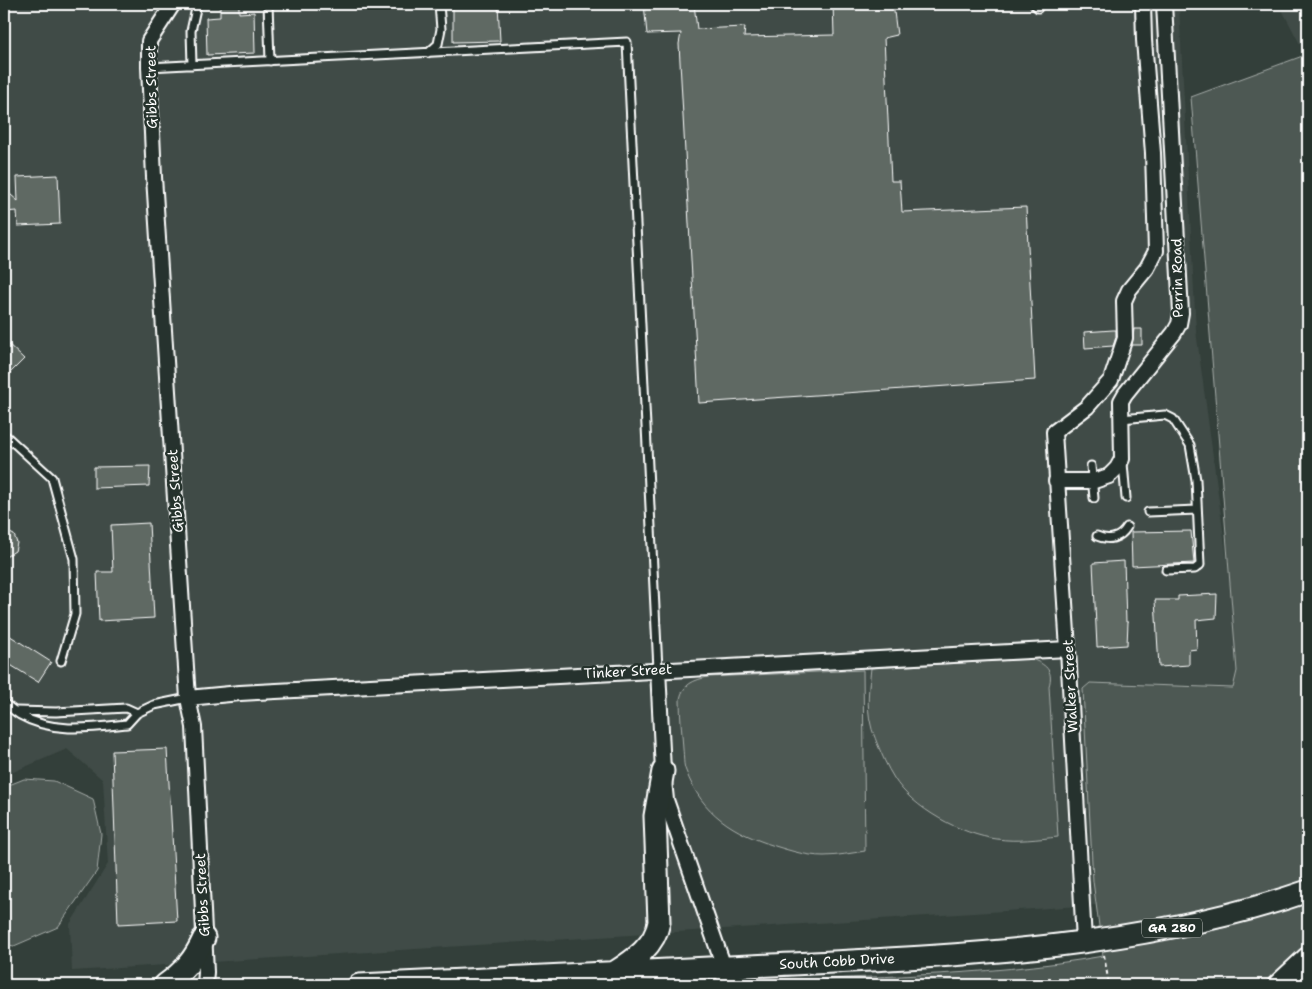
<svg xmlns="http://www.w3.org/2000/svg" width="1312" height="989" font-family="'Shantell Sans',sans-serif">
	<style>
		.built { fill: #404c47 }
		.green { fill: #4d5853; stroke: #a6aca9 }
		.building { fill: #5f6964; stroke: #fff }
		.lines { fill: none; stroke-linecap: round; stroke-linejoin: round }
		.service-casing { stroke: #fff; stroke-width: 11 }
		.minor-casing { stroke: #fff; stroke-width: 18 }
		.secondary-casing { stroke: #fff; stroke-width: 22 }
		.primary-casing { stroke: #fff; stroke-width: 25 }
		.path { stroke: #fff; stroke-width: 2; stroke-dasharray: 4 4; stroke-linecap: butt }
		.service { stroke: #26332d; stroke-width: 7 }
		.minor { stroke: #26332d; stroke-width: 14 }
		.secondary { stroke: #26332d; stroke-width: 19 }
		.primary { stroke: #26332d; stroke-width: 21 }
		.labels { text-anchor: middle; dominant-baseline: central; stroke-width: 5; stroke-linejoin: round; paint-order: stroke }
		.shield { fill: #26332d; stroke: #bec2c0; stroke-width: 1 }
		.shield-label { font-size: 12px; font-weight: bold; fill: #fff }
		.street-label { font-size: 14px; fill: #fff; stroke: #26332d }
	</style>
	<rect width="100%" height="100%" fill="#333f3a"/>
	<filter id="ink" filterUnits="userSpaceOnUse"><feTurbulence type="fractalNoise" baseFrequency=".02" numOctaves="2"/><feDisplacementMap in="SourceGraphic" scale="10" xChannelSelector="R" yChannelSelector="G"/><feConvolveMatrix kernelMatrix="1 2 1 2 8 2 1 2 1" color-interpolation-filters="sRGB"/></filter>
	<g filter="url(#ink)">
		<path class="built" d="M4,4H1179L1196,331L1230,582L1237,671L1233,688L1090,683L1092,837L1093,881L1096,905L72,971L70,924L108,864L103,780L67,749L4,776Z
			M1279,4H1308V50L1301,46Z"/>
		<path class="green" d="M1308,54V985H788C830,976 875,978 918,975C979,972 1042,967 1103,956L1093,881L1083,689L1090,683L1233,688L1237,671L1191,97Z
			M1031,659C1045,664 1054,670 1049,686L1058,837C1038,839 1017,842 997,839C962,835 912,808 894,778C887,767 882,755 877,743C875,737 872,731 871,725C866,706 869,687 871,668Z
			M863,670L865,851C852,853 837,856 824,856C807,856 791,851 775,846C734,833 702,814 686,771C683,765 684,756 683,749C682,732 680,716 680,699C683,684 694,680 708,677Z
			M24,779L54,781L93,799L101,834L97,871L58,927L14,946L4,944V787Z"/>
		<path class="building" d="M220,4H239V13L254,12L255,53L207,55L206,18L220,17Z
			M453,4H498L500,41L453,42Z
			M644,4H694L697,29L745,27L744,37L834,35L833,4H893L897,35L884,38L891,181H900L902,212L1026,207L1035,380L699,403L679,44L681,33L647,34Z
			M58,175L60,224L18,226L17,211L4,212V189L18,201L17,177Z
			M1134,329H1142V345H1132Z
			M1113,330H1116V337L1113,346L1085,348L1084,332Z
			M4,340L24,359L4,379Z
			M150,466L149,486L94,488V467Z
			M149,523L154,618L99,621L97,572H113L111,525Z
			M4,530L14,535L17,543L15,551L4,558Z
			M1191,531L1194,563L1132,566L1131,532Z
			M1124,561L1126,622H1128L1127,645L1097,647L1093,563Z
			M1217,594L1216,618L1196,620L1197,649L1189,650V665L1159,667L1155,600H1178V596Z
			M4,632L51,662L38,682L4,661Z
			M167,749L177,921L118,924L112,751Z"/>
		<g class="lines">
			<g class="service-casing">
				<path id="service" d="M268,4L270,61
					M1034,4L1038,8
					M1307,4L1308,5
					M428,53L438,44L441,29L439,4
					M192,65L191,31L197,4
					M149,67L627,42L658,669
					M1121,419L1165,415L1173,419L1190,445L1196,480L1200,565L1195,569L1166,570
					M4,434L52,478L74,559L75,614L61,661
					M1123,463L1126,498
					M1091,466L1094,498
					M1148,512L1197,510
					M1097,536C1108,541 1120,539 1127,527
					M4,703C9,707 14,711 20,715C53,734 91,728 127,724L137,713L154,705L188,698
					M16,711L56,712L126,708L137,713"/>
			</g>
			<g class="minor-casing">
				<path id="minor" d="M173,4L149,41V67L154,177L188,698L194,727L206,972L205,985
					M1056,481H1094L1109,476L1117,468L1122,459L1121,401L1125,394L1174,333L1179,324L1181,313L1164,4
					M658,669L663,771L666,800L724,967
					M188,698L240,693L1068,649
					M1084,941L1068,649L1054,432L1087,407L1111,380L1125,338L1124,301L1129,290L1147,268L1156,251L1153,153L1144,40L1143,4"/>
			</g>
			<g class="secondary-casing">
				<path id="secondary" d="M724,967L729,985"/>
			</g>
			<g class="primary-casing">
				<path id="primary" d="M615,972C634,960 655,946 659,922L655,816L663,771
					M165,985C184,971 194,960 204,938
					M359,985C497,978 635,971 772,965C952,956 1136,950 1308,891
					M1279,985L1308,958"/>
			</g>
			<path class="path" d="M1104,955L1109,985"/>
			<use href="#service" class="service"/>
			<use href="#minor" class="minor"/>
			<use href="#secondary" class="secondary"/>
			<use href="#primary" class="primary"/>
		</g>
	</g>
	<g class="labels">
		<rect class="shield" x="1142" y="918.5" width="60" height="19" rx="4"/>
		<g class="shield-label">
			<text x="1172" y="928">GA 280</text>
		</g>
		<g class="street-label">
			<text transform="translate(151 87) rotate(-91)">Gibbs Street</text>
			<text transform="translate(1177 278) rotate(-91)">Perrin Road</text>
			<text transform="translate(175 491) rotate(-94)">Gibbs Street</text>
			<text transform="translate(628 671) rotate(-3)">Tinker Street</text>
			<text transform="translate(1070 686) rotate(-93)">Walker Street</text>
			<text transform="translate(202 895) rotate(-93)">Gibbs Street</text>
			<text transform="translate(837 961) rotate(-3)">South Cobb Drive</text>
		</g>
	</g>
	<rect width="1312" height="989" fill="none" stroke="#26332d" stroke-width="20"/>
	<rect x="10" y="10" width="1292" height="969" fill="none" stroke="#fff" stroke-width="2" filter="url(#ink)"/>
</svg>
